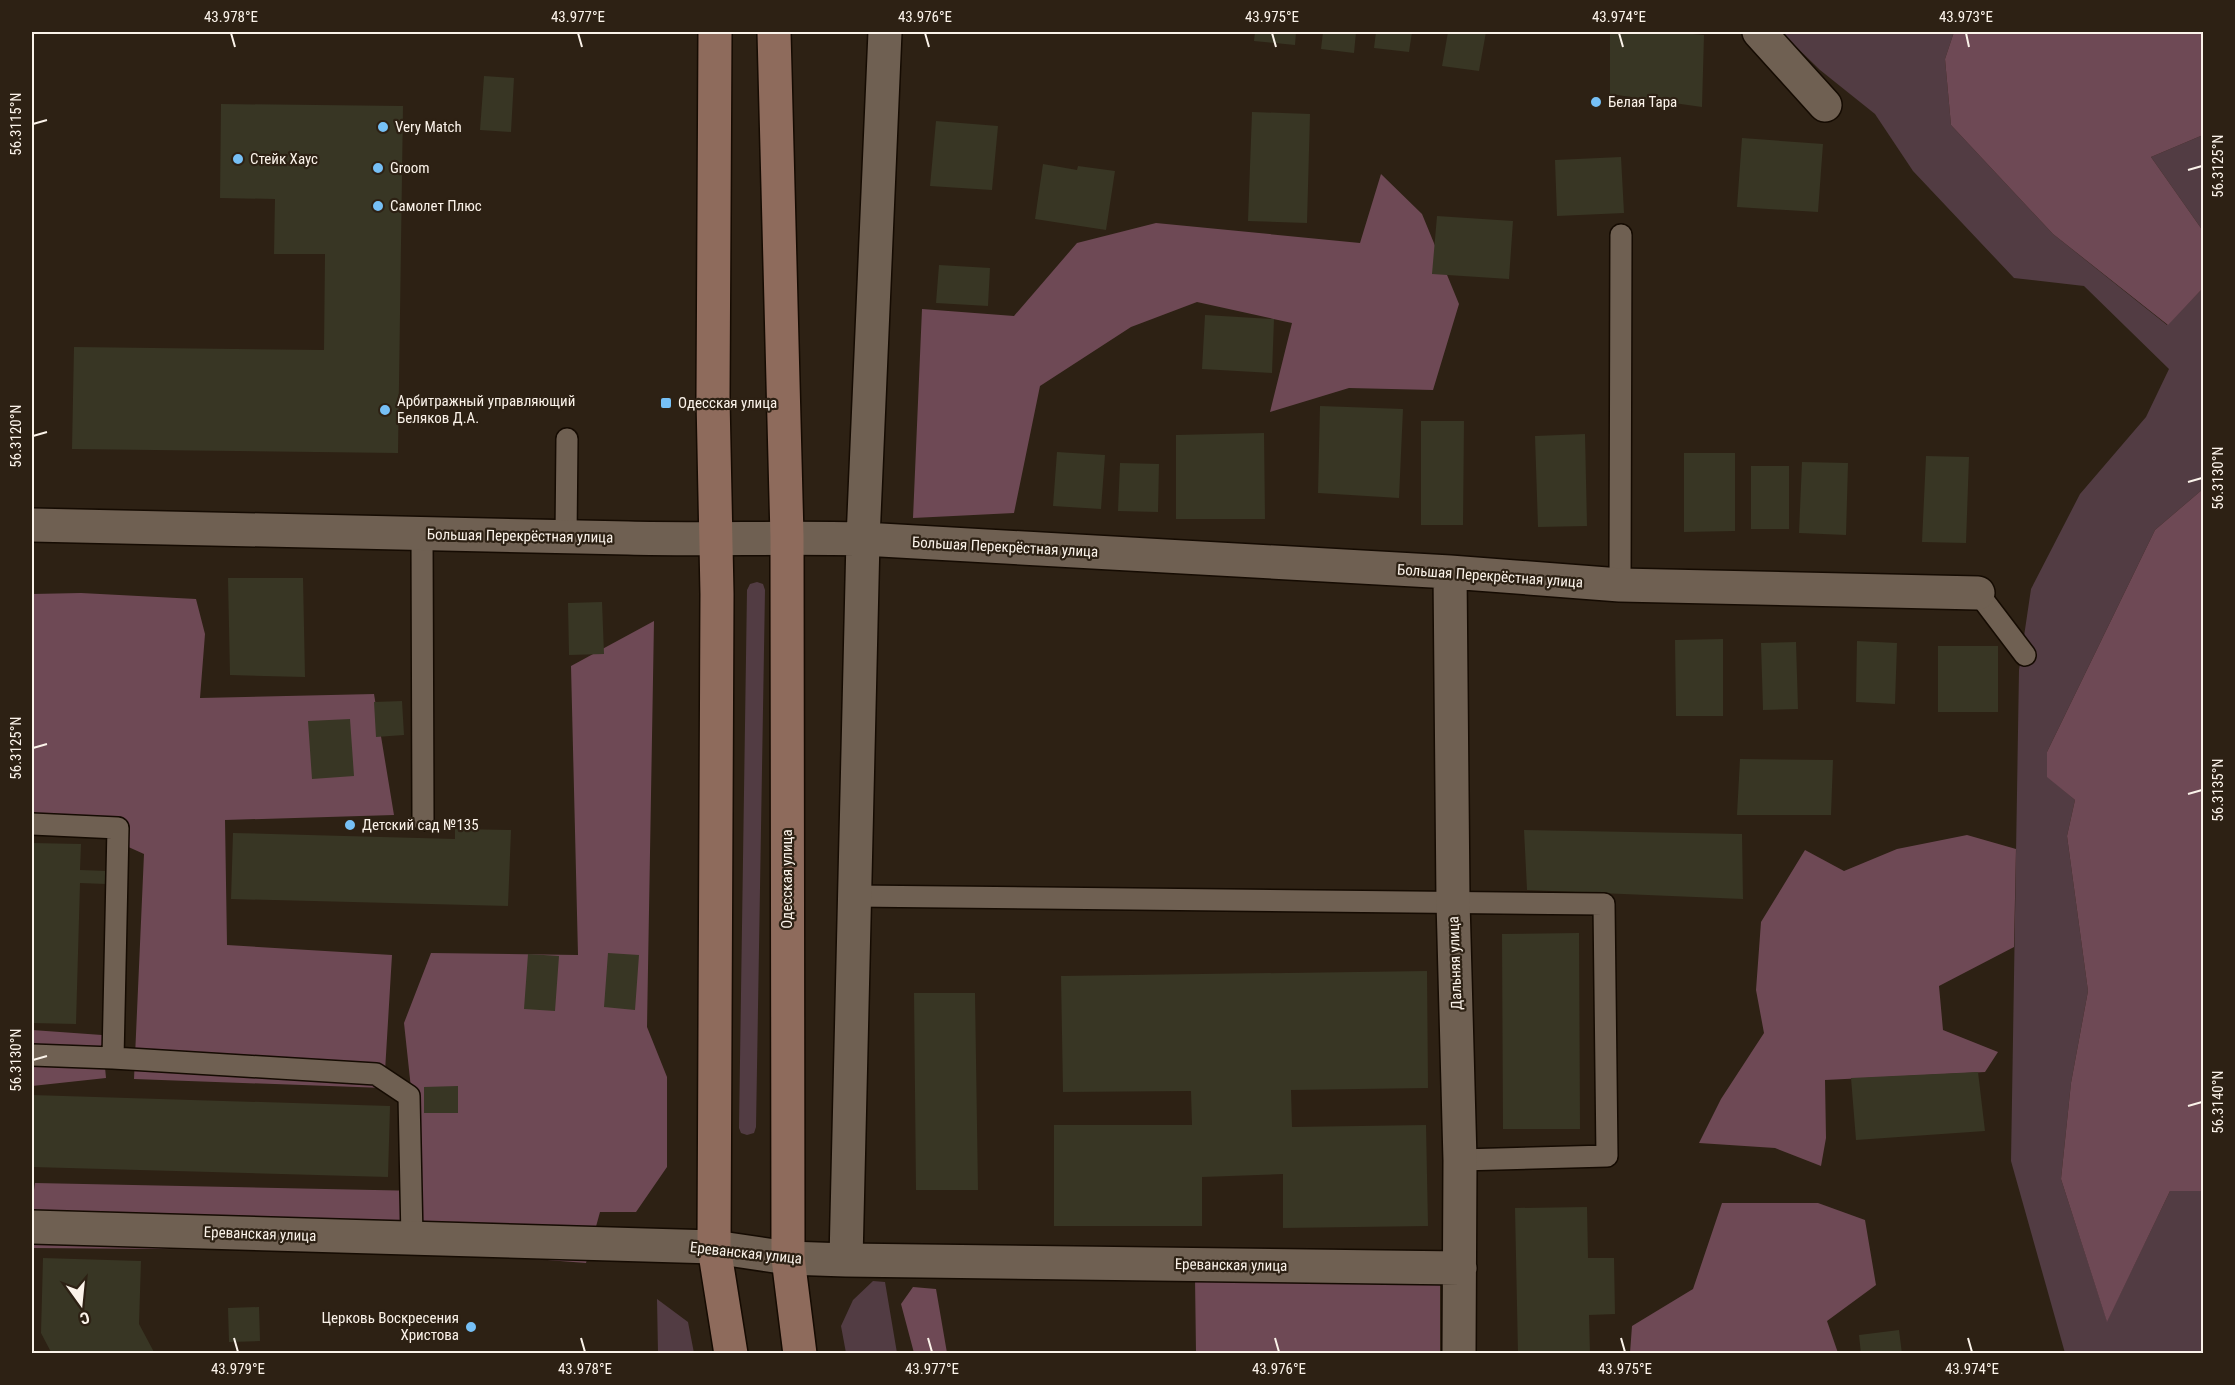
<svg xmlns="http://www.w3.org/2000/svg" width="2235" height="1385" font-family="'Roboto Condensed',sans-serif">
	<style>
		.green { fill: #523c43 }
		.forest { fill: #6e4955 }
		.building { fill: #383624 }
		.lines { fill: none; stroke-linecap: round; stroke-linejoin: round }
		.service-casing { stroke: #150b02; stroke-width: 24 }
		.minor-casing { stroke: #150b02; stroke-width: 36 }
		.secondary-casing { stroke: #150b02; stroke-width: 36 }
		.service { stroke: #6f6052; stroke-width: 21 }
		.minor { stroke: #6f6052; stroke-width: 33 }
		.secondary { stroke: #8e6b5c; stroke-width: 33 }
		.ticks { fill: none; stroke: #fbf3ea; stroke-width: 2 }
		.poi-dot { fill: #76c0f6; stroke: #2d2114; stroke-width: 2 }
		.labels { text-anchor: middle; dominant-baseline: central; stroke-width: 4.5; stroke-linejoin: round; paint-order: stroke }
		.poi-label { font-size: 15px; fill: #fbf3ea; stroke: #2d2114; text-anchor: start }
		.street-label { font-size: 15px; fill: #fbf3ea; stroke: #2d2114 }
		.neatline { fill: none; stroke: #fbf3ea; stroke-width: 2 }
		.ticks-label { font-size: 15px; text-anchor: middle; fill: #fbf3ea }
	</style>
	<rect width="100%" height="100%" fill="#2d2114"/>
	<path class="green" d="M1781,32H1954L1945,59L1951,125L2053,234L2167,325L2203,288V489L2155,530L2047,752V776L2075,800L2067,836L2088,991L2071,1083L2061,1179L2107,1321L2170,1191H2203V1353H2065L2011,1161L2019,670L2031,589L2080,494L2146,417L2169,369L2084,286L2014,278L1913,171L1875,114L1820,70Z
		M2203,135V231L2151,157Z
		M757,582L763,584L765,590L756,1127L754,1133L747,1135L741,1133L739,1128L747,590L750,584Z
		M873,1281L885,1282L897,1353H846L841,1326L853,1300Z
		M657,1299L688,1322L694,1353H658Z"/>
	<path class="forest" d="M1954,32H2203V135L2151,157L2203,231V288L2168,325L2053,234L1951,125L1945,59Z
		M1381,174L1422,214L1459,304L1433,390L1349,388L1270,412L1292,323L1197,302L1131,327L1040,386L1014,513L913,518L922,309L1014,316L1077,243L1156,223L1360,243Z
		M2203,489V1191H2170L2107,1322L2061,1179L2071,1083L2088,991L2067,836L2075,800L2047,777V752L2155,530Z
		M81,593L196,599L205,634L200,698L374,694L394,815L225,820L227,945L392,955L384,1088L134,1079L144,854L66,819L32,833V594Z
		M654,621L647,1027L667,1077V1167L636,1212H600L586,1263L428,1251L32,1248V1205L35,1183L422,1191L404,1023L431,953L578,955L571,666Z
		M1967,835L2016,849L2014,947L1939,986L1943,1030L1998,1052L1985,1072L1825,1080L1826,1138L1821,1166L1775,1148L1699,1143L1721,1099L1764,1033L1756,990L1761,922L1805,850L1844,871L1897,849Z
		M32,1030L102,1035L106,1078L32,1086Z
		M1722,1203H1818L1865,1220L1876,1285L1827,1321L1838,1353H1630L1632,1326L1693,1289Z
		M1195,1277L1440,1284V1353H1196Z
		M913,1287L936,1289L947,1353H914L901,1304Z"/>
	<path class="building" d="M1255,32H1296L1295,45L1254,41Z
		M1323,32H1356L1354,53L1321,49Z
		M1376,32H1412L1409,52L1374,48Z
		M1448,32H1486L1479,71L1442,66Z
		M1610,32H1671L1704,35L1702,107L1610,94Z
		M484,76L514,78L511,132L480,130Z
		M221,104L403,106L398,453L72,449L74,347L324,350L325,254H274L275,199L220,198Z
		M1252,112L1310,114L1307,223L1248,221Z
		M936,121L998,126L992,190L930,186Z
		M1742,138L1823,144L1818,212L1737,207Z
		M1621,157L1624,213L1557,216L1555,160Z
		M1043,164L1077,170L1078,166L1115,171L1106,230L1035,219Z
		M1437,216L1513,221L1509,279L1432,274Z
		M939,265L990,268L988,306L936,303Z
		M1205,315L1274,319L1272,373L1202,369Z
		M1320,406L1403,409L1399,498L1318,493Z
		M1421,421H1464L1463,525H1421Z
		M1264,433L1265,519H1176V435Z
		M1585,434L1587,526L1538,527L1535,436Z
		M1057,452L1105,455L1101,509L1053,506Z
		M1684,453H1735V531L1684,532Z
		M1926,456L1969,457L1966,543L1922,542Z
		M1802,462L1848,463L1846,535L1799,533Z
		M1120,463L1159,464L1158,512L1118,511Z
		M1751,466H1789V529H1751Z
		M228,578H303L305,677L230,675Z
		M602,602L604,654L569,655L568,603Z
		M1723,639V716H1676L1675,640Z
		M1857,641L1897,643L1895,704L1856,702Z
		M1796,642L1798,709L1763,710L1761,643Z
		M1938,646H1998V712H1938Z
		M402,701L404,735L376,737L374,702Z
		M350,719L354,776L312,779L308,721Z
		M1740,759L1833,760L1831,815H1737Z
		M455,829L511,830L508,906L231,899L233,833L455,839Z
		M1524,830L1742,834L1743,899L1527,890Z
		M32,843L81,844L80,870L107,871L106,884L80,883L76,1024L32,1023Z
		M1579,933L1580,1129H1503L1502,934Z
		M608,953L639,955L635,1010L604,1007Z
		M528,954L559,956L555,1011L524,1009Z
		M1427,971L1428,1088L1291,1090L1292,1127L1426,1125L1428,1226L1283,1228V1174L1202,1177V1226H1054V1125H1192L1191,1091L1063,1092L1061,976Z
		M914,993H975L978,1190H916Z
		M1978,1072L1985,1131L1856,1140L1851,1078Z
		M458,1086V1113H424V1087Z
		M32,1095L390,1106L388,1177L32,1167Z
		M1587,1207L1588,1258H1614L1615,1314L1589,1315L1590,1354H1518L1515,1208Z
		M43,1258L141,1261L139,1324L155,1354H52L41,1333Z
		M259,1307L260,1341L229,1342L228,1308Z
		M1899,1330L1902,1354H1861L1859,1335Z"/>
	<g class="lines">
		<g class="service-casing">
			<path id="service" d="M422,534L423,820
				M566,537L567,439
				M1620,585L1621,235
				M1978,593L2025,655
				M32,824L118,828L113,1058
				M854,896L1604,904L1607,1156L1460,1160
				M32,1055L113,1058L376,1074L409,1096L412,1238"/>
		</g>
		<g class="minor-casing">
			<path id="minor" d="M1759,32L1825,105
				M32,525L628,538C706,540 784,537 863,539L1450,572L1620,585L1978,593
				M1450,572L1453,901L1460,1160L1459,1354
				M32,1227L714,1247L788,1258L846,1260L1460,1268
				M846,1260L863,539L885,32"/>
		</g>
		<g class="secondary-casing">
			<path id="secondary" d="M715,32L713,399L717,594L714,1247L731,1354
				M774,32L787,537L788,1258L800,1354"/>
		</g>
		<use href="#service" class="service"/>
		<use href="#minor" class="minor"/>
		<use href="#secondary" class="secondary"/>
	</g>
	<path class="ticks" d="M231,33L235,47M578,33L582,47M925,33L929,47M1272,33L1276,47M1619,33L1623,47M1966,33L1969,47M33,124L47,120M2188,170L2202,166M33,436L47,432M2188,482L2202,478M33,748L47,744M2188,794L2202,790M33,1060L47,1056M2188,1106L2202,1102M234,1338L238,1352M581,1338L585,1352M928,1338L932,1352M1275,1338L1279,1352M1621,1338L1625,1352M1968,1338L1972,1352"/>
	<g class="poi-dot">
		<circle cx="1596" cy="102" r="6"/>
		<circle cx="383" cy="127" r="6"/>
		<circle cx="238" cy="159" r="6"/>
		<circle cx="378" cy="168" r="6"/>
		<circle cx="378" cy="206" r="6"/>
		<rect x="660" y="397" width="12" height="12" rx="3"/>
		<circle cx="385" cy="410" r="6"/>
		<circle cx="350" cy="825" r="6"/>
		<circle cx="471" cy="1327" r="6"/>
	</g>
	<g class="labels">
		<g class="poi-label">
			<text x="1608" y="102">Белая Тара</text>
			<text x="395" y="127">Very Match</text>
			<text x="250" y="159">Стейк Хаус</text>
			<text x="390" y="168">Groom</text>
			<text x="390" y="206">Самолет Плюс</text>
			<text x="397" y="401">Арбитражный управляющий<tspan x="397" dy="17">Беляков Д.А.</tspan></text>
			<text x="678" y="403">Одесская улица</text>
			<text x="362" y="825">Детский сад №135</text>
			<text x="459" y="1318" text-anchor="end">Церковь Воскресения<tspan x="459" dy="17">Христова</tspan></text>
		</g>
		<g class="street-label">
			<text transform="translate(520 536) rotate(1)">Большая Перекрёстная улица</text>
			<text transform="translate(1005 547) rotate(3)">Большая Перекрёстная улица</text>
			<text transform="translate(1490 576) rotate(4)">Большая Перекрёстная улица</text>
			<text transform="translate(787 879) rotate(-90)">Одесская улица</text>
			<text transform="translate(1455 963) rotate(-92)">Дальняя улица</text>
			<text transform="translate(260 1234) rotate(2)">Ереванская улица</text>
			<text transform="translate(746 1253) rotate(6)">Ереванская улица</text>
			<text transform="translate(1231 1265) rotate(1)">Ереванская улица</text>
		</g>
	</g>
	<rect width="2235" height="1385" fill="none" stroke="#2d2114" stroke-width="66"/>
	<g transform="translate(81 1304) rotate(165)" stroke="#2d2114" stroke-width="4.5" paint-order="stroke">
	<path d="M0-4.5L10 22L0 15L-10 22Z" fill="#fbf3ea"/>
	<text y="-9" font-size="16" font-weight="bold" text-anchor="middle" fill="#fbf3ea">С</text>
	</g>
	<rect x="33" y="33" width="2169" height="1319" class="neatline"/>
	<g class="ticks-label">
		<text x="231" y="22">43.978°E</text>
		<text x="578" y="22">43.977°E</text>
		<text x="925" y="22">43.976°E</text>
		<text x="1272" y="22">43.975°E</text>
		<text x="1619" y="22">43.974°E</text>
		<text x="1966" y="22">43.973°E</text>
		<text transform="translate(16 124) rotate(-90)" y="5">56.3115°N</text>
		<text transform="translate(2218 166) rotate(-90)" y="5">56.3125°N</text>
		<text transform="translate(16 436) rotate(-90)" y="5">56.3120°N</text>
		<text transform="translate(2218 478) rotate(-90)" y="5">56.3130°N</text>
		<text transform="translate(16 748) rotate(-90)" y="5">56.3125°N</text>
		<text transform="translate(2218 790) rotate(-90)" y="5">56.3135°N</text>
		<text transform="translate(16 1060) rotate(-90)" y="5">56.3130°N</text>
		<text transform="translate(2218 1102) rotate(-90)" y="5">56.3140°N</text>
		<text x="238" y="1374">43.979°E</text>
		<text x="585" y="1374">43.978°E</text>
		<text x="932" y="1374">43.977°E</text>
		<text x="1279" y="1374">43.976°E</text>
		<text x="1625" y="1374">43.975°E</text>
		<text x="1972" y="1374">43.974°E</text>
	</g>
</svg>
